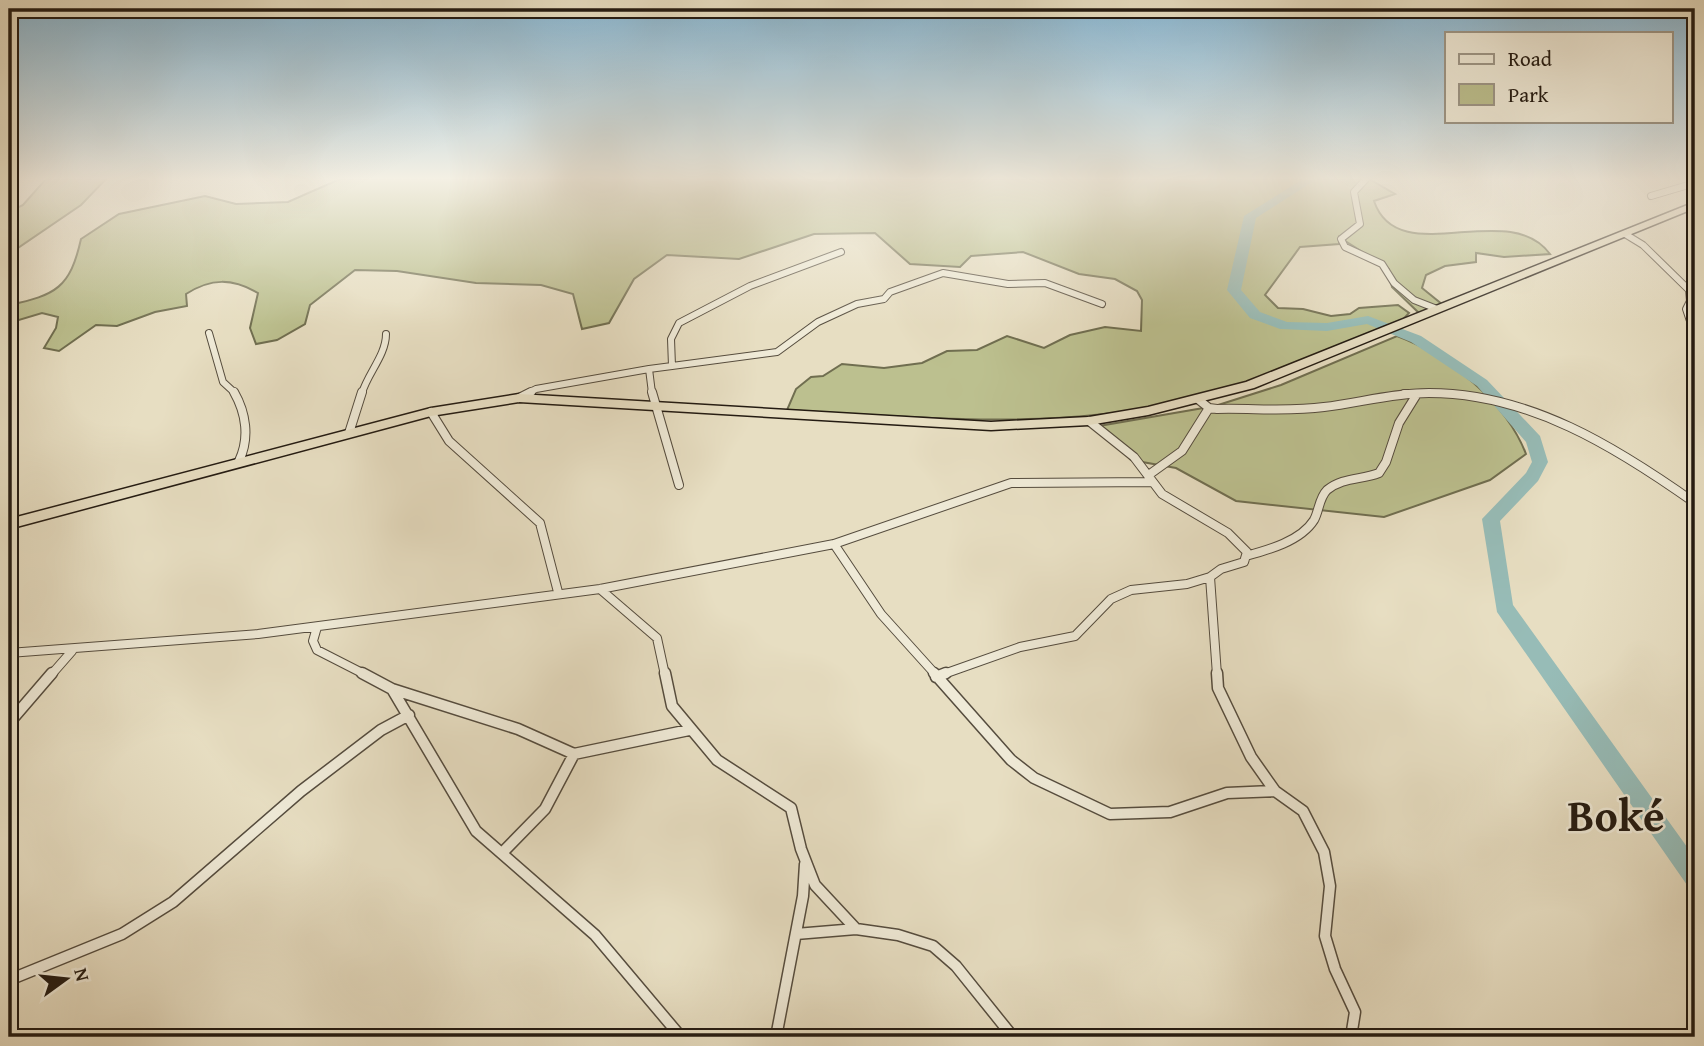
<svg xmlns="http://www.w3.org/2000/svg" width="1704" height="1046" font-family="'Gentium Book Plus',serif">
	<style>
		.green { fill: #bcc08f; stroke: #706e50; stroke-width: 2 }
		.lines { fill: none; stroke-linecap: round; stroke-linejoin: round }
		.river { fill: #97bcb7; fill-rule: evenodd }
		.street-far2-casing { stroke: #554c3e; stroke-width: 8 }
		.street-far1-casing { stroke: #554c3e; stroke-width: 10 }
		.street-casing { stroke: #554c3e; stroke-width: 13 }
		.highway-casing { stroke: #241b12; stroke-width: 3 }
		.street-far2 { stroke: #efead7; stroke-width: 6 }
		.street-far1 { stroke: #efead7; stroke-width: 8 }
		.street { stroke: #efead7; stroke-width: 10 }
		.highway { fill: #e7dec2; fill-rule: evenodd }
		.labels { text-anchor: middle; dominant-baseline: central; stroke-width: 5; stroke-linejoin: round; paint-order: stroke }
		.near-town-label { font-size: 44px; font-weight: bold; fill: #241b12; stroke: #efead7 }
	</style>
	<rect width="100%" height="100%" fill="#e7dec2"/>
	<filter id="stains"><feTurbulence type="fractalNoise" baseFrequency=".00286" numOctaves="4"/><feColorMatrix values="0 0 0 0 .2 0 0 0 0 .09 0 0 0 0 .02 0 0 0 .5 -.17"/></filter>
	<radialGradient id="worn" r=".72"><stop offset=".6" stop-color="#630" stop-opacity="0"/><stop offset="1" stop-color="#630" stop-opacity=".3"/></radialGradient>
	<path class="green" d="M46,179H106L81,205L9,254V212L23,205Z
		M340,179H1369L1395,194L1374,201C1398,272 1508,197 1550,254L1504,257L1476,253V262L1445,266L1426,275L1422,288L1443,305L1420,314L1392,287L1389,269L1339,237V244L1300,247L1265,295L1278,308L1303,309L1331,316L1350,314L1359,308L1398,305L1409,313L1395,328C1324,353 1253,386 1179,402C1052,430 916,418 787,410L796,389L811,377L823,376L842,364L884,368L922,363L947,351L977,350L1007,336L1044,348L1070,335L1105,327L1141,331L1142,300L1137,291L1115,279L1079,274L1023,252L971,256L960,267L910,264L875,233L814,234L739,259L667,255L634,279L609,323L582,329L573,294L541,285L476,283L397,271L355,270L310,305L305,324L277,340L256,344L250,328L258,293C232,278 211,278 186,294L187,306L155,312L117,326L96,325L59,351L44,348L56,328L58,317L42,313L9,323V305C56,295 70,288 81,239L119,214L205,196L236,204L288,202Z
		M1397,336C1448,355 1506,402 1526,454L1490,480L1384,517L1236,501L1176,468L1131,460L1099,426L1215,406L1281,385Z"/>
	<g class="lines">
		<path class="river" d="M1303,179H1317L1256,218L1241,290L1260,312L1287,322L1327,323L1368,316L1421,336L1487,380L1540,436L1548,462L1538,481L1500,521L1513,605L1695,858V889L1687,885L1497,612L1482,519L1526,473L1532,462L1526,442L1477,386L1411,342L1367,324L1327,331L1280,329L1250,318L1227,290L1244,216Z"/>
		<g class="street-far2-casing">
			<path id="street-far2" d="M1366,179L1354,192L1360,224L1341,239L1345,247L1382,264L1394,283L1414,300L1437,309
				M1651,196L1695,183
				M1625,234L1643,245L1689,290L1690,301L1686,309L1695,336
				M209,333L223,382L235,393
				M672,366L777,352L818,322L857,304L884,299L890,292L943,273L1008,284L1045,283L1102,304
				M649,369L672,366L671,339L679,323L750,286L841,252
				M362,393C368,373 386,355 386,334
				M528,393L536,389L649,369L652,393
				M1404,393H1445"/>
		</g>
		<g class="street-far1-casing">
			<path id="street-far1" d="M234,392C246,413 250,438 239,461
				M652,392L679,485
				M519,398L531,392
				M1199,400L1209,408L1217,409C1252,408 1289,412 1324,407C1359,403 1392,393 1429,393C1529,393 1616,447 1695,503
				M431,412L449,441L540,523L558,592
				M1089,421L1134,457L1162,494L1228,533L1247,552L1244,562L1221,569L1210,577L1217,675
				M349,433L362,392
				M1150,474L1182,451L1209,408
				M834,544L881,614L936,675
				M1246,556C1268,550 1301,541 1314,520C1319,511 1319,498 1327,490C1343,477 1361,480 1379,473L1386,462L1399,423L1417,394
				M600,589L657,638L665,675
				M317,627L313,641L317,650L366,675
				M9,653L258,634L600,589L834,544L1011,483L1152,482
				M51,675L72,651
				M941,675L1020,647L1075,636L1111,599L1131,590L1187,584L1210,577"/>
		</g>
		<g class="street-casing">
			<path id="street" d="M362,673L392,689L476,831L595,935L681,1037
				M665,673L672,706L717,760L791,808L801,849L815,885L856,929L898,935L933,946L956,966L1013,1037
				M934,673L1011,760L1034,778L1110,814L1170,812L1227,793L1275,791
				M1217,673L1218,688L1251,757L1275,791L1303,811L1324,852L1330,886L1325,936L1335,969L1355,1012L1351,1037
				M936,677L946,673
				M392,689L518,729L574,754L689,730
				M9,723L52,673
				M502,853L545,809L574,754
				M796,934L856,929
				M9,980L122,934L173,902L301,791L381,730L409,715
				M776,1037L803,896L805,864"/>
		</g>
		<g class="highway-casing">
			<path id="highway" d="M1695,202V208L1254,388L1148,415L1089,425L991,430L519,402L431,416L9,529V519L431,408L519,394L991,422L1089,417L1148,407L1246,382Z"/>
		</g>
		<use href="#street-far2" class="street-far2"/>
		<use href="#street-far1" class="street-far1"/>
		<use href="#street" class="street"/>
		<use href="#highway" class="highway"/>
	</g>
	<linearGradient id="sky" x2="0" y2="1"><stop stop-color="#87b7d4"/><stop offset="0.55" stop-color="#f4f0e4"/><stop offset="1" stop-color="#f4f0e4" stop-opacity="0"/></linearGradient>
	<rect width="1704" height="325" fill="url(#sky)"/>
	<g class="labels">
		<g class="near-town-label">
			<text x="1616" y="815">Boké</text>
		</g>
	</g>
	<rect width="1704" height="1046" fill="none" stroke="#e7dec2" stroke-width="35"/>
	<rect x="10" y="10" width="1683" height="1025" fill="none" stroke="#241b12" stroke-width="3.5"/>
	<rect x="18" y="18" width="1669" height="1011" fill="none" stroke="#241b12" stroke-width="2"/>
	<rect x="1445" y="32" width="228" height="91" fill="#efead7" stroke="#9e9788" stroke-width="2"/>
	<rect x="1459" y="54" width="35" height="10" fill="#efead7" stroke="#9e9788" stroke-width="2"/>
	<text x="1508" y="66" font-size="21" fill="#241b12">Road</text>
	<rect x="1459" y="84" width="35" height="21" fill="#bcc08f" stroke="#9e9788" stroke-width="2"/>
	<text x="1508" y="102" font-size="21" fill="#241b12">Park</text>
	<g transform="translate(66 979) rotate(75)" stroke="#efead7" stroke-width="5" paint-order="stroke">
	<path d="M0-5L12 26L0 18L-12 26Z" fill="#241b12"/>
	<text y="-10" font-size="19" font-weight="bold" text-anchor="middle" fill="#241b12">N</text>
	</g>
	<rect width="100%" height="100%" filter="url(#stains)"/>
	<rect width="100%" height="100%" fill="url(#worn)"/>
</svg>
